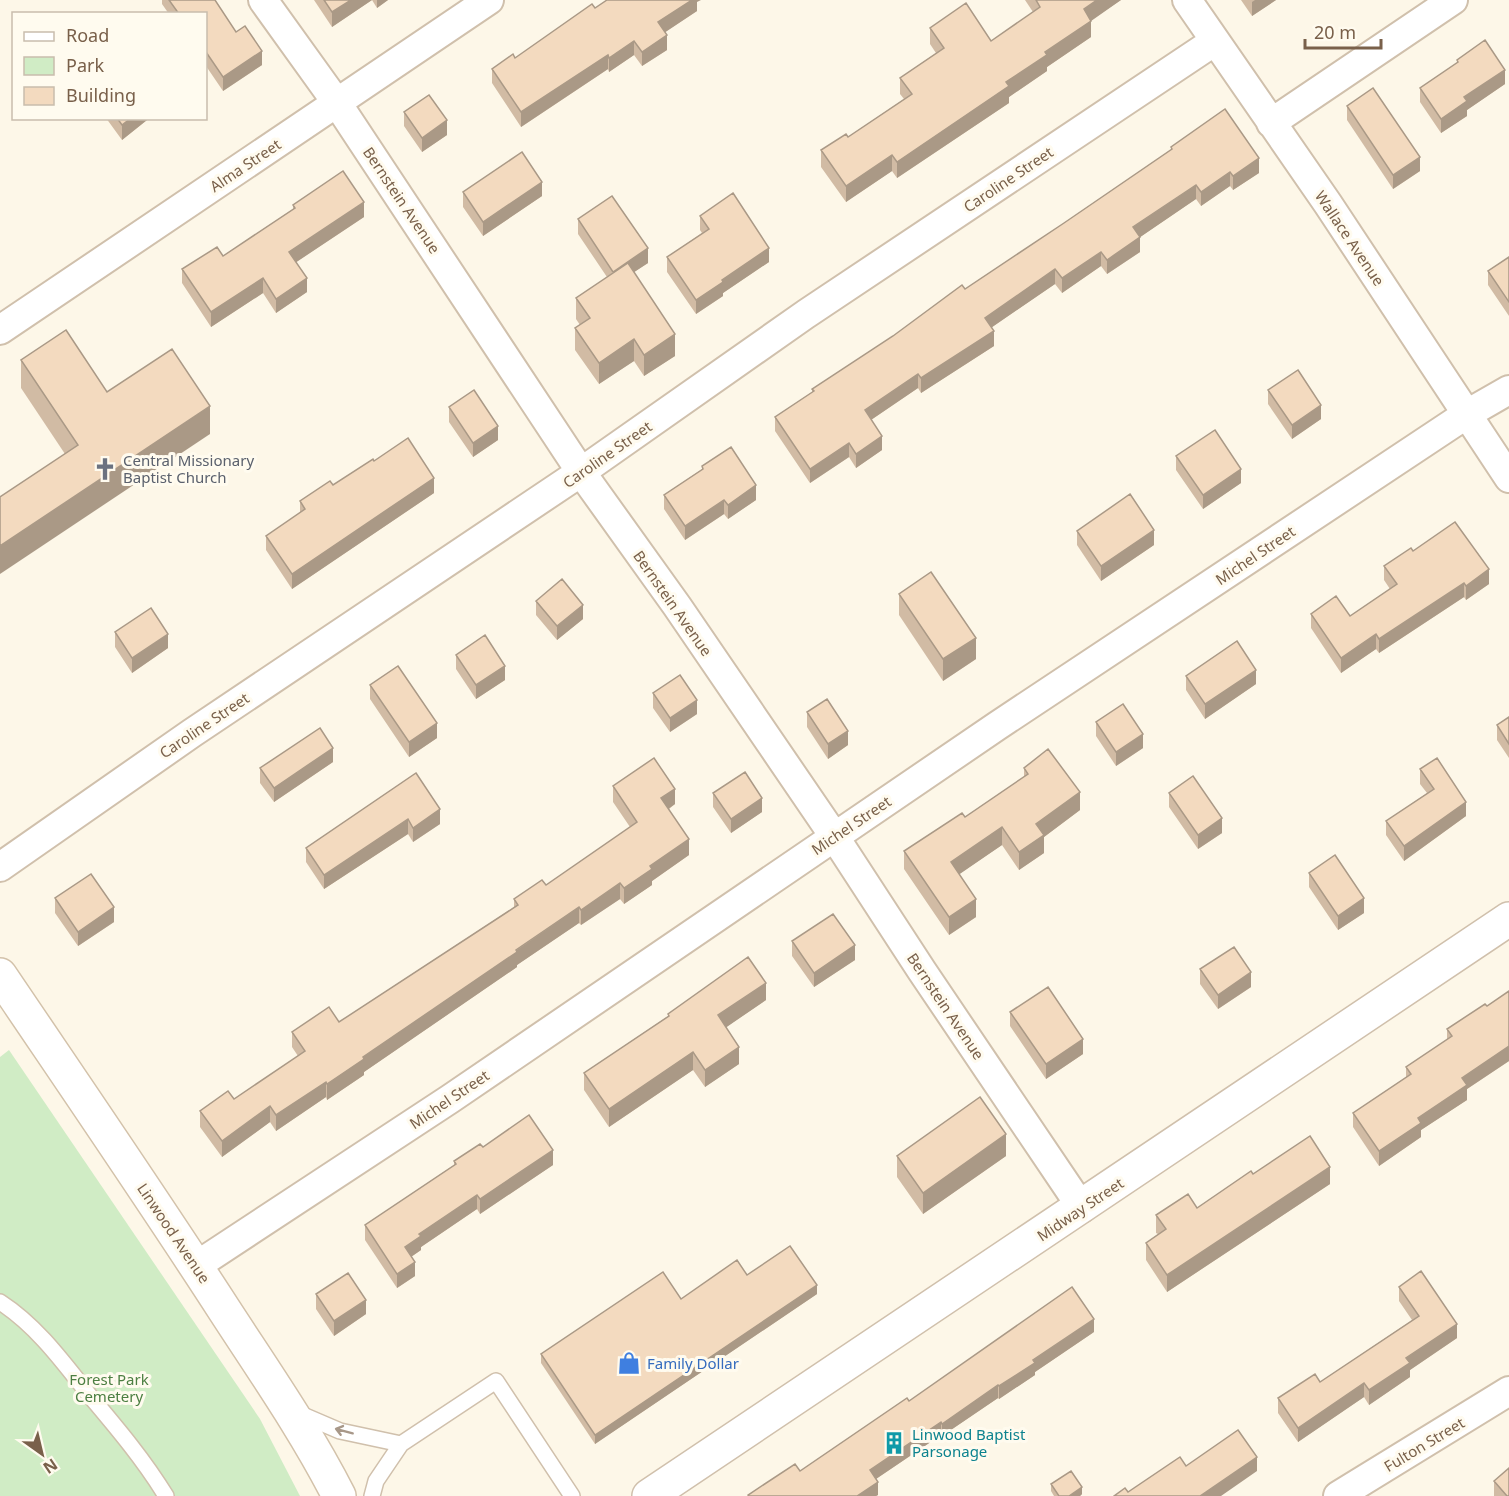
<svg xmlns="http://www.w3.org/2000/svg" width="1509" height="1496" font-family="'Noto Sans',sans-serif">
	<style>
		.green { fill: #d0ecc5 }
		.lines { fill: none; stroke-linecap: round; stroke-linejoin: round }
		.service-casing { stroke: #d0c0ac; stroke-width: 18 }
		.minor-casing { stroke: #d0c0ac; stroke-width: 32 }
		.tertiary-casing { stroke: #d0c0ac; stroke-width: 36 }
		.secondary-casing { stroke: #d3c2aa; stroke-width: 36 }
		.service { stroke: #fff; stroke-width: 15 }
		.minor { stroke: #fff; stroke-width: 28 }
		.tertiary { stroke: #fff; stroke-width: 33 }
		.secondary { stroke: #fff; stroke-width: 33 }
		.wall { fill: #d1bba4 }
		.shaded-wall { fill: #aa9986 }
		.building { fill: #f3dabf; stroke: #aa9986; stroke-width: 1.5 }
		.oneway { stroke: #a89889 }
		.labels { text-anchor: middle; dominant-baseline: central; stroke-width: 6; stroke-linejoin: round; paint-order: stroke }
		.street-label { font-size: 15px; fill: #79604a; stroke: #fffbef }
		.worship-label { font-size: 15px; fill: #5b616d; stroke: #fffbef; text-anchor: start }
		.shop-label { font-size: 15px; fill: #366cbe; stroke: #fffbef; text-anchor: start }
		.park-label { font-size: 15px; fill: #4c7f42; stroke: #fffbef }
		.culture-label { font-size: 15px; fill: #0d838f; stroke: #fffbef; text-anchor: start }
	</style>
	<rect width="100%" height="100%" fill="#fdf7e8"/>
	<path class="green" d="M9,1050L260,1419L300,1496H0V1057Z"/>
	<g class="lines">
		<g class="service-casing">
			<path id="service" d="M0,1302C37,1326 63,1362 90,1396C117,1428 144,1460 166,1496
				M298,1413L340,1431L401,1444
				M372,1496L376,1481L401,1444L496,1381L572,1496"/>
		</g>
		<g class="minor-casing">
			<path id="minor" d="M263,0L337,103L581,472L677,606L834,836L922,971L1082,1208
				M1187,0L1328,204L1509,478
				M1271,123L1453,0
				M0,330L489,0
				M0,867L192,733L581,472L806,314L1215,41
				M196,1266L450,1099L997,726L1467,414L1509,390
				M1338,1496L1509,1391"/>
		</g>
		<g class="tertiary-casing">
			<path id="tertiary" d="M649,1496L1509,919"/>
		</g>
		<g class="secondary-casing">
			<path id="secondary" d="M0,975C75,1086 152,1198 225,1311C264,1371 306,1431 339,1496"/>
		</g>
		<use href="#service" class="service"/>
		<use href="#minor" class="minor"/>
		<use href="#tertiary" class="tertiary"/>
		<use href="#secondary" class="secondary"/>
	</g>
	<path class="wall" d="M162,0H215L236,32L262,65L223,91L206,66V14H169L162,4Z
		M314,0H388L377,8L372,0L332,27Z
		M1025,0H1121L1091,20V37L1047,67V71L1009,97V103L897,178L892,171L846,202L821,167V150L848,137L904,99L900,94V78L936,53L930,44V28L991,41L1033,12Z
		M1241,0H1276L1252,16Z
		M697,2V11L665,32L667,50L642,66L634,55L609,72L608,69L521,127L492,83V69L515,58L595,8Z
		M1457,60L1505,84L1467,110V116L1441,133L1420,102V88L1457,63Z
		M1347,106L1420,171L1393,189L1347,120Z
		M404,112L447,135L422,152L404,126Z
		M106,118H147V120L122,140Z
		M1171,147L1259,173L1233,190L1230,186L1201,206L1196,199L1140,237V252L1107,274L1101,266L1062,293L1055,284L992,327L994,346L921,393L918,388L871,420L882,450L856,468L849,457L810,483L775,431V417L812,392V389L965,289L1064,223L1171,150Z
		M463,192L542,196L483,236L463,207Z
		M293,205L364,217L296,262L307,292L276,313L263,293L211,327L182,283V269L223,256L293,209Z
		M700,216L769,262L723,293V296L696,314L667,272V257L702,233L700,230Z
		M578,219L648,263L634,272L675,356L644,376L634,361L599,384L575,350V328L580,325L576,319V298L607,277L578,234Z
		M1509,257V316L1488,285V271Z
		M21,360L107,392L210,434L65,454L21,388Z
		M1268,390L1321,419L1292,439L1268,404Z
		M449,407L498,440L473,457L449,422Z
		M1176,456L1241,483L1203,509L1176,470Z
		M374,461L434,493L292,589L266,550V536L300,513V501L333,485Z
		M702,466L756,500L728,519L724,514L685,540L664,509V495L702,469Z
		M1077,531L1154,545L1101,581L1077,545Z
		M1413,551L1489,584L1466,600L1464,597L1379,653L1376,649L1341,673L1311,628V614L1350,616L1390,589L1384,580V566Z
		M899,594L976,659L943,681L899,615Z
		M536,601L583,619L557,640L536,615Z
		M115,632L168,648L132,673L115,647Z
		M456,655L505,680L476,699L456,669Z
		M1186,676L1256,684L1205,719L1186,690Z
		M370,685L437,738L409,757L370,699Z
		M653,693L697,714L670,732L653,708Z
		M807,712L848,745L828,759L807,727Z
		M1509,717V758L1497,740V725Z
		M1096,722L1143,748L1116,766L1096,736Z
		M333,762L274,802L260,783V768Z
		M1024,768L1080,810L1044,837V853L1019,870L1002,845L959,874L976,917L949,935L904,869V851L965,817L1024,777Z
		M1420,769L1466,816L1404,861L1386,835V821L1427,793L1420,784Z
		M416,773L440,824L413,842L408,834L324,889L306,862V848Z
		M613,786L675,804L669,809L689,855L652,881V885L624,904L620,899L581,925L579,923L517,965V967L364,1072V1075L327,1100L326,1097L276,1131L270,1122L222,1157L200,1127V1111L234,1099L298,1056L292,1047V1032L339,1022L514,907V899L546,885L630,827L613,802Z
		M713,793L762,812L731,833L713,807Z
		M1169,793L1222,833L1198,849L1169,807Z
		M1309,873L1364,913L1338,930L1309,887Z
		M55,898L114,922L78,946L55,913Z
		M792,941L855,960L814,987L792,956Z
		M1200,969L1251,987L1218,1009L1200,984Z
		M1509,991V1061L1467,1089V1100L1421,1130V1137L1379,1166L1353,1127V1113L1406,1077V1067L1447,1040V1029L1487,1006Z
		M766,1000L726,1027L739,1064L705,1087L693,1070L609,1127L584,1090V1073L668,1016V1014Z
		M1010,1012L1083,1054L1046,1079L1010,1026Z
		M483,1147L553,1165L480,1214L477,1209L421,1247V1250L411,1257L415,1276L397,1288L365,1240V1225L454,1165V1161Z
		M897,1156H1006L923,1214L897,1177Z
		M1253,1174L1330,1184L1167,1292L1146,1260V1243L1158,1234L1156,1233V1215L1197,1208Z
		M747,1275L817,1294L595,1444L541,1363V1354L681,1299Z
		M1399,1287L1457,1338L1410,1370V1377L1369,1405L1364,1397L1298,1442L1278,1413V1398L1320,1382L1412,1320L1399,1301Z
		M316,1294L366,1314L334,1336L316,1309Z
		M1094,1332L1035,1372V1375L999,1399L998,1398L942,1436L941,1435L876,1479L878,1495L876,1496H748V1495L800,1471L909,1401Z
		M1494,1481L1509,1496H1494Z
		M1051,1484L1082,1494L1080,1496H1054L1051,1491Z"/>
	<path class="shaded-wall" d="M351,0H372L332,27V12Z
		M377,0H388L377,8Z
		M692,0H701L697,2V11L658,37V22Z
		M1097,0H1121L1084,26V9Z
		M1255,0H1276L1252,16V2Z
		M1091,21V37L1047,67V71L1009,97V103L897,178V162L1006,82L1045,52Z
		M667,35V50L642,66V52Z
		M634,41V55L609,72V58Z
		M262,51V65L223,91V77Z
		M608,55V69L521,127V112Z
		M1505,70V84L1467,110V116L1441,133V119L1464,97Z
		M131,118H147V120L122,140V125Z
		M447,120V135L422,152V138Z
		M892,155V171L846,202V186Z
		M1420,157V171L1393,189V175Z
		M1259,158V173L1233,190V176Z
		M1230,172V186L1201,206V192Z
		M542,182V196L483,236V222Z
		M1196,185V199L1133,242V227Z
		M364,202V217L289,267V252Z
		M1140,237V252L1107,274V260Z
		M648,248V263L613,286V272Z
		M769,248V262L723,293V296L696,314V300L722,280Z
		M1101,252V266L1062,293V278Z
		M1055,269V284L985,332V318Z
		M263,278V293L211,327V312Z
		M307,278V292L276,313V299Z
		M994,331V346L921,393V378Z
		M675,334V356L644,376V355Z
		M634,339V361L599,384V363Z
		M918,374V388L865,424V410Z
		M1321,405V419L1292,439V425Z
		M210,406V434L0,574V546Z
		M498,426V440L473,457V443Z
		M882,436V450L856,468V454Z
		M849,443V457L810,483V469Z
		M1241,469V483L1203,509V495Z
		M434,478V493L292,589V574Z
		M756,485V500L728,519V505Z
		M724,500V514L685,540V526Z
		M1154,530V545L1101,581V566Z
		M1489,569V584L1466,600V586Z
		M1464,583V597L1379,653V639Z
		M583,605V619L557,640V626Z
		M168,634V648L132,673V658Z
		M1376,634V649L1341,673V658Z
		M976,638V659L943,681V659Z
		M505,666V680L476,699V685Z
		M1256,670V684L1205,719V704Z
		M697,700V714L670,732V718Z
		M437,723V738L409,757V742Z
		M848,731V745L828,759V744Z
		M1143,734V748L1116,766V752Z
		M333,748V762L274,802V788Z
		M675,789V804L661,814V798Z
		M1080,792V810L1044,837V853L1019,870V852L1036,824Z
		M762,798V812L731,833V819Z
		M1466,802V816L1404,861V846Z
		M440,809V824L413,842V828Z
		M1222,818V833L1198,849V835Z
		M408,819V834L324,889V875Z
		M1002,827V845L951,880V862Z
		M689,839V855L652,881V885L624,904V888L650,866Z
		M620,883V899L581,925V910Z
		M1364,898V913L1338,930V916Z
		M976,899V917L949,935V917Z
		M114,907V922L78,946V932Z
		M579,907V923L517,965V967L364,1072V1075L327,1100V1084L363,1057Z
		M855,945V960L814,987V973Z
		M1251,972V987L1218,1009V995Z
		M766,983V1000L718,1033V1015Z
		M1083,1039V1054L1046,1079V1064Z
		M1509,1046V1061L1467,1089V1100L1421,1130V1137L1379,1166V1151L1418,1118L1462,1078Z
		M739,1047V1064L705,1087V1070Z
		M693,1052V1070L609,1127V1109Z
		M326,1082V1097L276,1131V1115Z
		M270,1106V1122L222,1157V1141Z
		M1006,1134V1156L923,1214V1193Z
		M553,1150V1165L480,1214V1199Z
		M1330,1167V1184L1167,1292V1275Z
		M477,1195V1209L421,1247V1250L405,1261V1247L419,1234Z
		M415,1262V1276L397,1288V1274Z
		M817,1285V1294L595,1444V1435Z
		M366,1300V1314L334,1336V1321Z
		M1094,1319V1332L1035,1372V1375L999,1399V1386L1033,1360Z
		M1457,1324V1338L1410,1370V1377L1369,1405V1390L1406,1358Z
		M1364,1383V1397L1298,1442V1428Z
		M998,1385V1398L942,1436V1424Z
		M941,1422V1435L870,1483V1470Z
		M1257,1457V1471L1221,1496H1200Z
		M878,1482V1495L876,1496H857Z
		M1082,1487V1494L1080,1496H1069Z"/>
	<path class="building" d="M169,0H215L236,32L245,26L262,51L223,77L206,52V14H179Z
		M324,0H351L332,12Z
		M607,0H692L658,22L667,35L642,52L634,41L609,58L608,55L521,112L492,69L513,54L515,58L592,4L595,8Z
		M1036,0H1097L1084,9L1091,21L1045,52L1047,55L1006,82L1009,86L897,162L892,155L846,186L821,150L846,134L848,137L912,94L900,78L944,48L930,28L966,3L991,41L1040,7Z
		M1485,40L1505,70L1464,97L1467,101L1441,119L1420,88L1458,62L1457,60Z
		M1373,88L1420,157L1393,175L1347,106Z
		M429,95L447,120L422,138L404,112Z
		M1225,109L1259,158L1233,176L1230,172L1201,192L1196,185L1133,227L1140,237L1107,260L1101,252L1062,278L1055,269L985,318L994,331L921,378L918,374L865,410L882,436L856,454L849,443L810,469L775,417L814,391L812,389L893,336L962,285L965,289L1064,223L1172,149L1171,147Z
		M117,118H131L122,125Z
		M522,152L542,182L483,222L463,192Z
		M343,171L364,202L289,252L307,278L276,299L263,278L211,312L182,269L217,247L223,256L295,208L293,205Z
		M733,193L769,248L722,280L723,282L696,300L667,257L709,229L700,216Z
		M612,196L648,248L613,272L578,219Z
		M1509,257V302L1488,271Z
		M628,263L675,334L644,355L634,339L599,363L575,328L590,318L576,298Z
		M66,330L107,392L172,349L210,406L0,546V497L78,445L21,360Z
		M1298,370L1321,405L1292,425L1268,390Z
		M474,390L498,426L473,443L449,407Z
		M1215,430L1241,469L1203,495L1176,456Z
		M408,438L434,478L292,574L266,536L305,509L300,501L330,481L333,485L373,459L374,461Z
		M731,447L756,485L728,505L724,500L685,526L664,495L703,469L702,466Z
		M1130,494L1154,530L1101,566L1077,531Z
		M1455,522L1489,569L1466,586L1464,583L1379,639L1376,634L1341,658L1311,614L1336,596L1350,616L1397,584L1384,566L1411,548L1413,551Z
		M931,572L976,638L943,659L899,594Z
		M562,579L583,605L557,626L536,601Z
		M151,608L168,634L132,658L115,632Z
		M485,635L505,666L476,685L456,655Z
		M1237,641L1256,670L1205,704L1186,676Z
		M398,666L437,723L409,742L370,685Z
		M680,675L697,700L670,718L653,693Z
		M827,699L848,731L828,744L807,712Z
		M1123,704L1143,734L1116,752L1096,722Z
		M1509,717V744L1497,725Z
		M320,728L333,748L274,788L260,768Z
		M1048,749L1080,792L1036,824L1044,835L1019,852L1002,827L951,862L976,899L949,917L904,851L962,813L965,817L1028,774L1024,768Z
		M654,758L675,789L661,798L689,839L650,866L652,869L624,888L620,883L581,910L579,907L516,950L517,952L363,1057L364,1059L327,1084L326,1082L276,1115L270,1106L222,1141L200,1111L228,1091L234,1099L305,1051L292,1032L329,1007L339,1022L518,905L514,899L542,880L546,885L637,822L613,786Z
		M1437,758L1466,802L1404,846L1386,821L1434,789L1420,769Z
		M745,772L762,798L731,819L713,793Z
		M416,773L440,809L413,828L408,819L324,875L306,848Z
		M1193,776L1222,818L1198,835L1169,793Z
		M1335,855L1364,898L1338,916L1309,873Z
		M91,874L114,907L78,932L55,898Z
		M833,914L855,945L814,973L792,941Z
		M1234,947L1251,972L1218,995L1200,969Z
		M748,957L766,983L718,1015L739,1047L705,1070L693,1052L609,1109L584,1073L669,1016L668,1014Z
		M1048,987L1083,1039L1046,1064L1010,1012Z
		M1509,991V1046L1462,1078L1467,1085L1418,1118L1421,1123L1379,1151L1353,1113L1411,1074L1406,1067L1452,1036L1447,1029L1485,1004L1487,1006Z
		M980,1097L1006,1134L923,1193L897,1156Z
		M529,1115L553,1150L480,1199L477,1195L419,1234L421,1236L405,1247L415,1262L397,1274L365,1225L456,1164L454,1161L480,1144L483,1147Z
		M1310,1136L1330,1167L1167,1275L1146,1243L1166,1229L1156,1215L1188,1194L1197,1208L1251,1171L1253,1174Z
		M790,1246L817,1285L595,1435L541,1354L663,1272L681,1299L737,1260L747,1275Z
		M1421,1271L1457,1324L1406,1358L1410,1363L1369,1390L1364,1383L1298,1428L1278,1398L1315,1374L1320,1382L1419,1316L1399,1287Z
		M348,1273L366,1300L334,1321L316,1294Z
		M1072,1287L1094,1319L1033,1360L1035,1363L999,1386L998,1385L942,1424L941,1422L870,1470L878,1482L857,1496H749L748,1495L795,1464L800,1471L907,1398L909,1401Z
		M1238,1430L1257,1457L1200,1496H1114L1125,1488L1128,1492L1180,1457L1186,1466Z
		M1509,1468V1496H1507L1494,1481Z
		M1071,1471L1082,1487L1069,1496H1059L1051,1484Z"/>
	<defs><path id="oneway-shaft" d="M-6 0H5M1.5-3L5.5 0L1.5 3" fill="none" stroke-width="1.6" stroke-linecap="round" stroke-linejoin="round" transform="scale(1.5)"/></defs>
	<use class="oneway" href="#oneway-shaft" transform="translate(344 1431) rotate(-165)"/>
	<defs>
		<g id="church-bare" transform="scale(1.8)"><path d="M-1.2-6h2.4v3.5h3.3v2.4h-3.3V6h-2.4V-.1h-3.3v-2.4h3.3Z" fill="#6b7280" stroke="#fffbef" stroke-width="2.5" paint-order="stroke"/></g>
		<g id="shop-bare" transform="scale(1.8)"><path d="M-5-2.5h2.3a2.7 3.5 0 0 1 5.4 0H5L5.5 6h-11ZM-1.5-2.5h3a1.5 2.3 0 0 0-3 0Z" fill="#3f7fe0" stroke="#fffbef" stroke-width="2.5" paint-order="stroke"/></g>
		<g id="building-bare" transform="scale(1.8)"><path d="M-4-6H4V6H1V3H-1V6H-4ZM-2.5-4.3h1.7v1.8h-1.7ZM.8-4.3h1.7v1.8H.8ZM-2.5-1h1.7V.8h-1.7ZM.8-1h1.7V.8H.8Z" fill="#0f9aa8" stroke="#fffbef" stroke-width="2.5" paint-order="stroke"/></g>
	</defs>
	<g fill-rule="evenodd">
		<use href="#church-bare" x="105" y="469"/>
		<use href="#shop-bare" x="629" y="1363"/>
		<use href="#building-bare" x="894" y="1443"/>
	</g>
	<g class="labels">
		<g class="street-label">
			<text transform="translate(245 165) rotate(-34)">Alma Street</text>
			<text transform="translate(1008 179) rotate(-34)">Caroline Street</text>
			<text transform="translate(402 200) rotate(56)">Bernstein Avenue</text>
			<text transform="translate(1350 238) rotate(56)">Wallace Avenue</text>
			<text transform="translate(607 454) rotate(-35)">Caroline Street</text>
			<text transform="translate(1255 555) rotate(-34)">Michel Street</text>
			<text transform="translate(673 603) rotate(55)">Bernstein Avenue</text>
			<text transform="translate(204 725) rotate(-34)">Caroline Street</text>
			<text transform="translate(851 825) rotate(-34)">Michel Street</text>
			<text transform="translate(946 1006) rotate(56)">Bernstein Avenue</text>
			<text transform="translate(449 1099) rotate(-34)">Michel Street</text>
			<text transform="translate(1080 1209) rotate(-34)">Midway Street</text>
			<text transform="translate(174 1233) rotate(56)">Linwood Avenue</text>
			<text transform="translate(1424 1444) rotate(-31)">Fulton Street</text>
		</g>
		<g class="worship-label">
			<text x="123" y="460">Central Missionary<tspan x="123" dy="17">Baptist Church</tspan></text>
		</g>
		<g class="shop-label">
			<text x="647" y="1363">Family Dollar</text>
		</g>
		<g class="park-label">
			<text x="109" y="1379">Forest Park<tspan x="109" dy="17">Cemetery</tspan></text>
		</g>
		<g class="culture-label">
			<text x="912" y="1434">Linwood Baptist<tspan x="912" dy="17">Parsonage</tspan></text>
		</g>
	</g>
	<rect x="12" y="12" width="195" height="108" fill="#fffbef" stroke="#c9bdad" stroke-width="1.5"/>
	<rect x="24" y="32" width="30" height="9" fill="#ffffff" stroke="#c9bdad" stroke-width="1.5"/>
	<text x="66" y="42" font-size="18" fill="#79604a">Road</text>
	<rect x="24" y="57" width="30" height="18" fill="#d0ecc5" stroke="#c9bdad" stroke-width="1.5"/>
	<text x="66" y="72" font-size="18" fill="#79604a">Park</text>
	<rect x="24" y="87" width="30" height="18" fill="#f3dabf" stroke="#c9bdad" stroke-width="1.5"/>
	<text x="66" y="102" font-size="18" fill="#79604a">Building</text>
	<g transform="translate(42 1454) rotate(146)" stroke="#fffbef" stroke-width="4.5" paint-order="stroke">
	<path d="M0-4.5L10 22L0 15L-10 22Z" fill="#79604a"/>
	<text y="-9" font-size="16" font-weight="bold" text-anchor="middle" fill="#79604a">N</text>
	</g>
	<path d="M1305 39v9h76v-9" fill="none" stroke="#79604a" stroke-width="3"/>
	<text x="1314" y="39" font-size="18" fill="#79604a" stroke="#fffbef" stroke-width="4.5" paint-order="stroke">20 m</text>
</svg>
